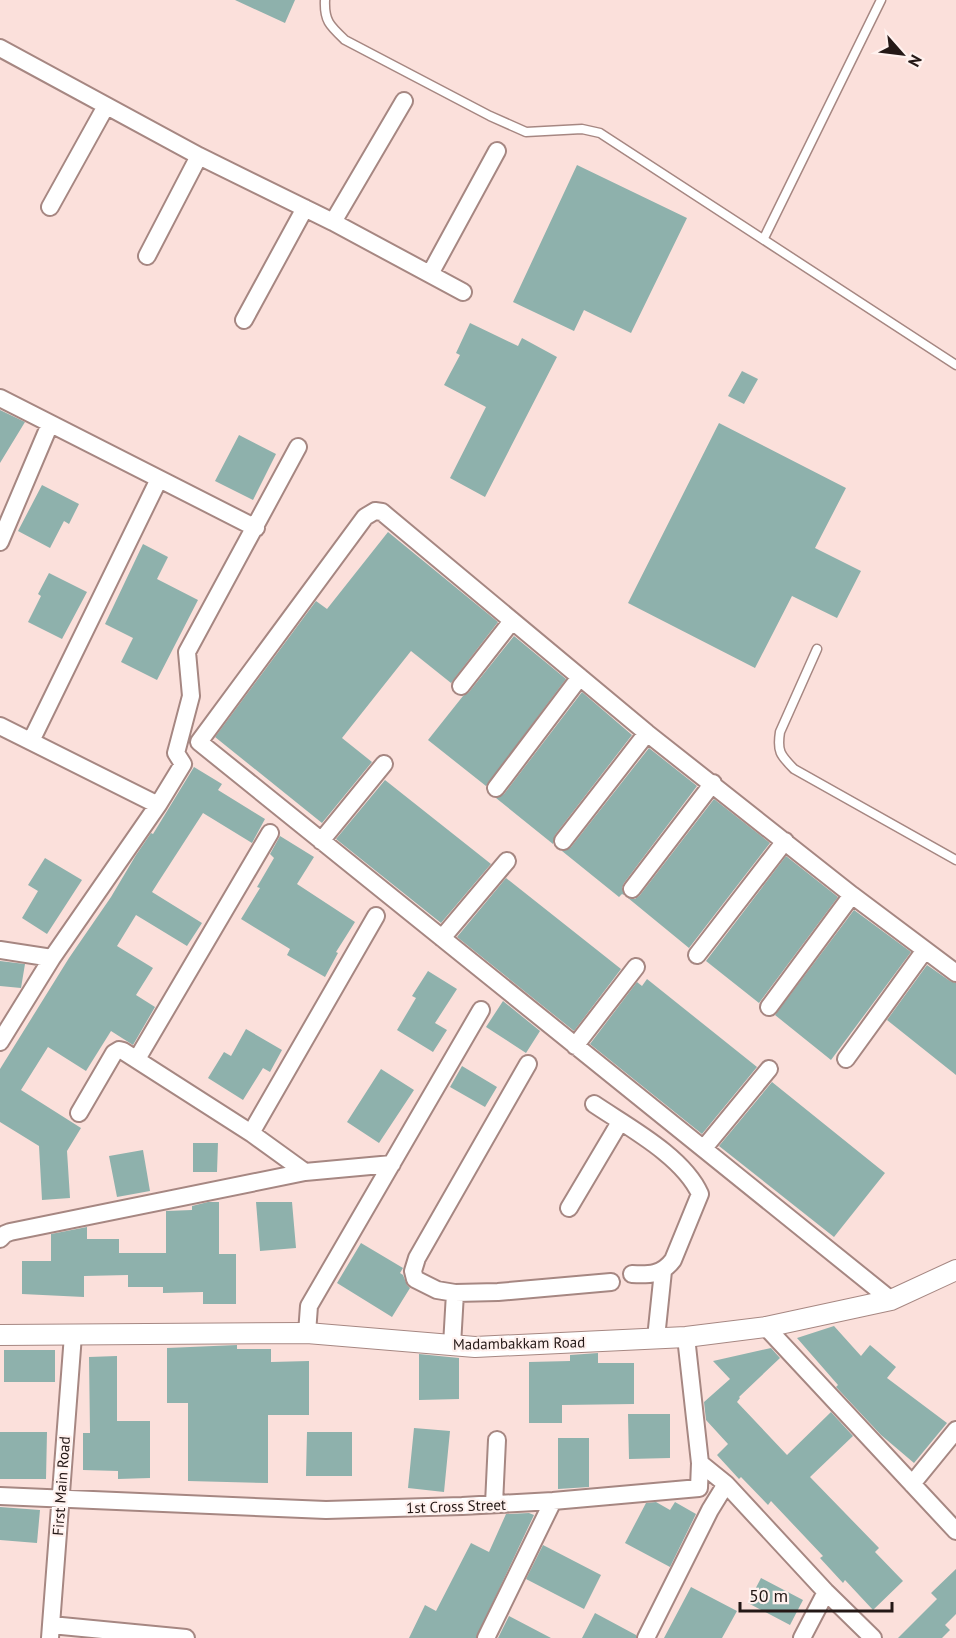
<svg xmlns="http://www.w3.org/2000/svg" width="956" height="1638" font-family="'PT Sans',sans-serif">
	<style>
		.building { fill: #8eb1ac }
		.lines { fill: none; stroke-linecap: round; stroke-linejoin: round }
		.service-casing { stroke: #a68782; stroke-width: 11 }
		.minor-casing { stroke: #a68782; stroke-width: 20 }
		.tertiary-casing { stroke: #a68782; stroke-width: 22 }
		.service { stroke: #fff; stroke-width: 8 }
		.minor { stroke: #fff; stroke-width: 16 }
		.tertiary { stroke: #fff; stroke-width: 20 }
		.labels { text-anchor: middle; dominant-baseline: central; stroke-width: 4.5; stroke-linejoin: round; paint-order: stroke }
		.street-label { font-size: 15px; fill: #241816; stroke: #fff1ee }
	</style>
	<rect width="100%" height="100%" fill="#fbe0db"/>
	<path class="building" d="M235,0H295L285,23Z
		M577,165L687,218L631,333L584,310L574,331L513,302Z
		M470,323L518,346L522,338L557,357L485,497L450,478L486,407L444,385L460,355L456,353Z
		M742,371L758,379L744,404L728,396Z
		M0,410L25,422L0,463Z
		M719,423L846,488L815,548L861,571L837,618L792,596L755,668L628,603Z
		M239,435L276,454L253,500L215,481Z
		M42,485L79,504L69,524L64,521L50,548L18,531Z
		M388,532L498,622L451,683L411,651L342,738L372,762L322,823L215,737L316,601L327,609Z
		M143,544L168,557L157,579L198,600L157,680L121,662L133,638L105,624Z
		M49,573L87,592L62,639L28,622L41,596L38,594Z
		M514,636L566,679L486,786L428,740L463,696L469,692Z
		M582,692L632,735L555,835L553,844L496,798L504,794Z
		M649,748L697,786L624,883L622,888L624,895L622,894L619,897L562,851L571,847Z
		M194,767L222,784L218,790L265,819L252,843L203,813L159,881L152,892L202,923L187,946L136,915L117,946L153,968L136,995L155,1007L133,1045L111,1031L86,1071L48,1047L21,1090L81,1128L67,1151L70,1198L42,1200L39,1146L0,1122V1069L69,958L111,897L136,855L151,833L153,834Z
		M385,780L491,864L441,923L336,839Z
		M714,799L770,843L689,948L628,898L635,899L640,895Z
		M280,836L314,857L297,884L355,922L336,952L338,953L325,977L287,955L290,949L241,919L260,888L257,887L274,858L270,854Z
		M786,856L838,897L759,1003L706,961Z
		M45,858L82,880L47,934L22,918L38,891L28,885Z
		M506,878L621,969L574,1031L457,937Z
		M854,910L911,952L831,1060L775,1015Z
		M0,961L25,964L21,988L0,986Z
		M927,965L950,981L956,983V1075L887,1020Z
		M428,971L457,989L435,1023L447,1030L433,1052L397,1030L416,998L412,996Z
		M647,979L757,1067L702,1134L590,1044L637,982L642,986Z
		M503,1001L540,1031L526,1053L486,1027Z
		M246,1029L282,1050L270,1072L263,1068L243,1100L208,1078L224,1052L231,1056Z
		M462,1066L497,1087L485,1107L450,1087Z
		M381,1069L414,1090L379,1143L347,1122Z
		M772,1082L885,1173L834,1237L719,1146Z
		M193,1143H218L217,1172H193Z
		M143,1150L150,1191L117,1197L109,1156Z
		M208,1202H219V1254H236V1304H203V1292L163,1293V1287H128V1275L84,1276V1297L22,1294V1261H51V1234L87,1227V1239H119V1253H166V1211L192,1210V1206Z
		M256,1202H292L296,1248L260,1251Z
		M361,1243L403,1268L400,1273L403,1275L407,1285L410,1288L392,1317L337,1283Z
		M834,1326L861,1356L870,1345L896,1367L887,1378L947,1423L914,1463L881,1435L836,1387L838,1385L797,1338Z
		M237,1345V1349H271V1362L309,1361V1415H268V1483L188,1481V1403H167V1348Z
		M771,1348L780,1358L739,1397L740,1398L737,1402L787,1455L831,1412L853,1436L810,1477L879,1548L875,1552L903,1581L873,1610L845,1580L843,1583L820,1558L823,1556L771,1501L768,1505L741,1477L739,1479L717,1455L728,1444L706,1420L704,1402L730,1379L713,1361Z
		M4,1350H55V1382H4Z
		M598,1353V1363H634V1404L562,1405V1423H529V1362L570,1361V1355Z
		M419,1354L459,1358V1399L419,1400Z
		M117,1356V1421H150V1478L118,1479V1471L83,1470V1433H90L89,1357Z
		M628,1414H670V1458L629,1459Z
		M414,1428L450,1431L444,1492L408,1488Z
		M0,1432H47L46,1479H0Z
		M307,1432H352V1476H306Z
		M558,1438H589V1487L558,1489Z
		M656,1502L670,1510L675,1502L696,1514L670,1567L625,1543L646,1503Z
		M0,1507L40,1510L37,1543L0,1540Z
		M529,1513L534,1515L476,1638H409L425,1605L436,1611L471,1543L489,1552L506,1514Z
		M543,1545L601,1575L584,1609L526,1579Z
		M956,1569V1614L945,1625L950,1630L942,1638H898L937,1599L931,1593Z
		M761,1578L803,1600L790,1625L748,1603Z
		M691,1587L737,1611L722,1638H664Z
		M595,1613L636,1635V1638H582Z
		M509,1616L551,1638H498Z"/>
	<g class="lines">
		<g class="service-casing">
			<path id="service" d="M325,0C324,21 330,26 345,40L490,116L526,132L582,129L600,133L956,365
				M764,238L881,0
				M817,649L780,732C777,751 780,755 794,769L956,860"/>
		</g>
		<g class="minor-casing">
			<path id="minor" d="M0,48L199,156L333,222L463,292
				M50,207L106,106
				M333,222L404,101
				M147,256L199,156
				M430,274L497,151
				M244,320L305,208
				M0,398L256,528
				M0,542L50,424
				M461,686L512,621
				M0,726L158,805L183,764L176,753L191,696L187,652L298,447
				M31,741L159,479
				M496,788L580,677
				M321,841L384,764
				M563,841L647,733
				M632,889L713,783
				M442,938L507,861
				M0,950L52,958
				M697,955L785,841
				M769,1007L852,895
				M0,1042L52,958L158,805
				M575,1046L636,967
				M137,1059L270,833
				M846,1059L925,950
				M594,1104C628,1127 683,1156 700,1194L673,1260C662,1275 649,1275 632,1274
				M79,1113L114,1053L119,1050L123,1051L251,1133L305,1172
				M251,1133L376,916
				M704,1148L769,1069
				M569,1208L620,1122
				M0,1239L5,1234L10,1232L305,1172L392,1164
				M455,1293L498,1292L611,1282
				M891,1300L199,742L365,517L375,511L382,512L647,733L852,895L956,973
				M766,1327L956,1531
				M307,1333L309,1306L481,1010
				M656,1338L663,1271
				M452,1345L455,1293L437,1290L415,1279L413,1271L417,1258L528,1064
				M700,1463L726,1484L826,1592L873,1638
				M912,1484L956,1430
				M0,1496L326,1510L462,1506L553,1501L699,1488L700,1463L686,1337
				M494,1504L497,1440
				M51,1625L186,1638
				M50,1638L73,1335
				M486,1638L553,1501
				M646,1638L710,1510L726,1484
				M802,1638L826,1592"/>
		</g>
		<g class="tertiary-casing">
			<path id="tertiary" d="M0,1335L307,1333L475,1347L686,1337L766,1327L891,1300L956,1270"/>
		</g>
		<use href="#service" class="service"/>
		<use href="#minor" class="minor"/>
		<use href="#tertiary" class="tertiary"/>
	</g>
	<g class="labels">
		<g class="street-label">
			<text transform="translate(519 1343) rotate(-1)">Madambakkam Road</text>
			<text transform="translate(61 1486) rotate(-86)">First Main Road</text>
			<text transform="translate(456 1506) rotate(-2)">1st Cross Street</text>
		</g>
	</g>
	<g transform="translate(902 54) rotate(118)" stroke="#fff1ee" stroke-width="4.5" paint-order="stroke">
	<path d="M0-4.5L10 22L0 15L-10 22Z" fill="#241816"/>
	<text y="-9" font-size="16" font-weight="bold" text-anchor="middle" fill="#241816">N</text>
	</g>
	<path d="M740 1602v9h152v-9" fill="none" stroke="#241816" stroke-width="3"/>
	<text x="749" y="1602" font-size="18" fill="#241816" stroke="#fff1ee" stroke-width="4.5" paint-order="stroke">50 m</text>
</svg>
